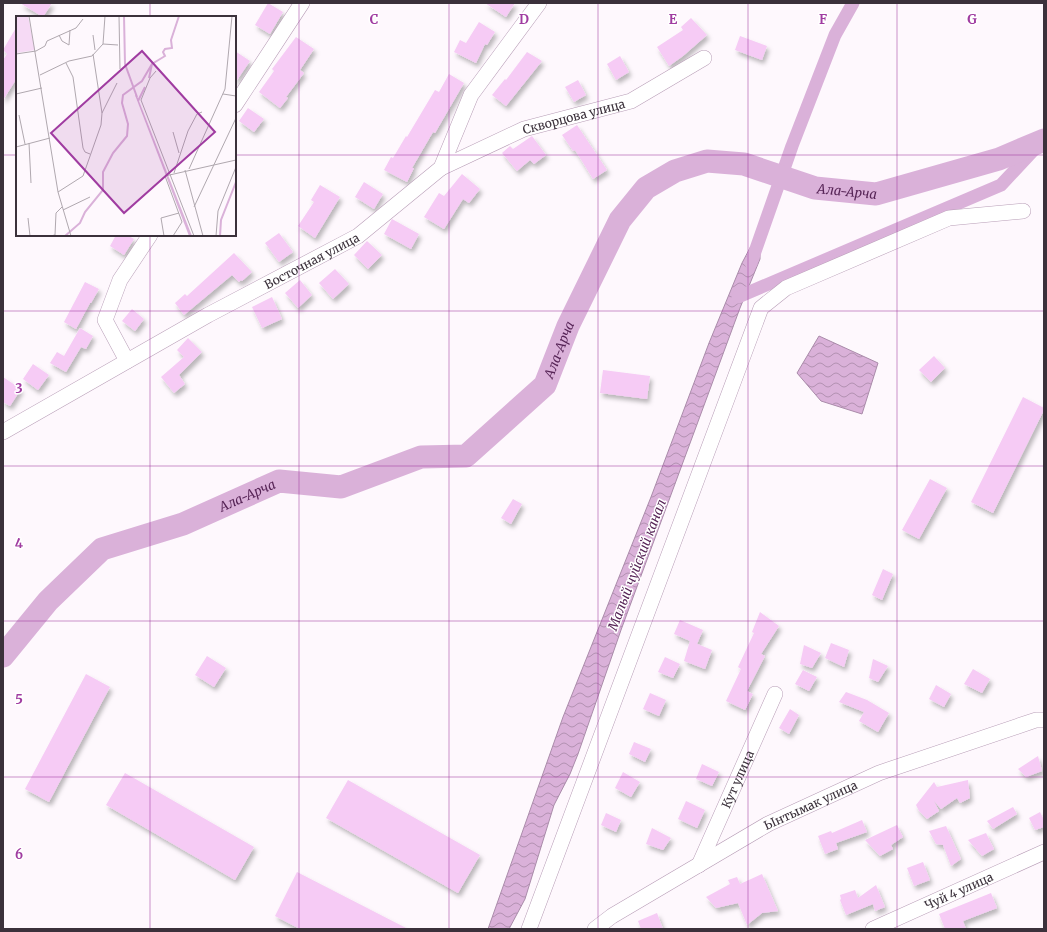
<svg xmlns="http://www.w3.org/2000/svg" width="1047" height="932" font-family="Merriweather,serif">
	<style>
		.water { fill: url(#water-waves); stroke: #aa8baa }
		.lines { fill: none; stroke-linecap: round; stroke-linejoin: round }
		.canal { stroke: #dab1d9; stroke-width: 13 }
		.river { stroke: #dab1d9; stroke-width: 23 }
		.building { fill: #f6cbf5; filter: url(#shadow) }
		.street-casing { stroke: #b89eb7; stroke-width: 16 }
		.street { stroke: #fff; stroke-width: 15 }
		.grid { fill: none; stroke: #a03ca1; stroke-width: 1; stroke-opacity: 0.55 }
		.labels { text-anchor: middle; dominant-baseline: central; stroke-width: 3; stroke-linejoin: round; paint-order: stroke }
		.street-label { font-size: 12px; fill: #3b313b; stroke: #fff }
		.water-label { font-size: 13px; font-style: italic; fill: #572557; stroke: #fff }
		.inset-river { fill: none; stroke: #dab1d9; stroke-width: 2 }
		.inset-road { fill: none; stroke: #b0a8af; stroke-width: 1 }
		.view { fill: #a03ca1; fill-opacity: 0.15; stroke: #a03ca1; stroke-width: 2 }
		.inset-edge { fill: none; stroke: #3b313b; stroke-width: 2 }
		.grid-label { font-size: 13px; text-anchor: middle; font-weight: bold; fill: #a03ca1; stroke: #fff; stroke-width: 3; stroke-linejoin: round; paint-order: stroke }
	</style>
	<defs>
		<pattern id="water-waves" width="16" height="10" patternUnits="userSpaceOnUse"><rect width="16" height="10" fill="#dab1d9"/><path d="M0 5q4-4 8 0t8 0" fill="none" stroke="#b291b1"/></pattern>
		<filter id="shadow"><feDropShadow dx="2.5" dy="4" stdDeviation="2" flood-color="#0004"/></filter>
	</defs>
	<rect width="100%" height="100%" fill="#fef8fd"/>
	<path class="water" d="M751,246L760,248V259L740,308L621,630L578,754L570,774L554,805L525,899L509,929H488L563,717L651,497L709,343L742,263Z
		M819,336L878,363L862,414L821,401L797,373Z"/>
	<g class="lines">
		<path class="canal" d="M751,263L792,146L835,35L853,3
			M738,297L1001,185L1043,140"/>
		<path class="river" id="s1" d="M3,656L48,601L102,549L183,524L279,481L341,487L421,457L466,456L545,385L568,326L620,220L646,188L675,171L707,161L744,164L815,188L876,194L999,159L1044,140"/>
	</g>
	<path class="building" d="M20,3H52L43,17Z
		M268,3L283,12L270,34L255,25Z
		M485,3H515L506,17Z
		M691,18L707,35L683,56L669,66L657,47L683,30L681,27Z
		M479,22L495,32L487,45L485,44L476,63L454,52L460,40L466,43Z
		M17,26V78L3,100V60L7,54L3,50Z
		M740,36L767,46L762,60L735,50Z
		M296,37L314,49L300,70L304,73L286,97L288,98L280,108L259,92L274,71L272,69Z
		M235,51L250,61L235,83Z
		M527,52L542,61L506,106L492,95L505,79L506,80Z
		M620,56L629,72L616,80L607,64Z
		M449,74L464,83L435,133L433,132L412,168H414L407,182L384,170L391,157L393,158L406,136L407,137L435,90L439,92Z
		M578,80L586,95L574,102L565,87Z
		M248,108L264,119L254,132L239,121Z
		M577,125L607,170L593,179L575,150L573,151L562,135Z
		M532,136L546,155L534,164L530,160L517,171L502,153L510,146L513,149Z
		M462,174L480,189L469,203L463,199L444,229L424,217L439,193L444,196Z
		M364,182L383,194L374,209L355,197Z
		M320,185L340,197L315,238L298,226L314,202L311,200Z
		M392,219L419,234L411,249L384,234Z
		M279,233L293,252L279,262L265,243Z
		M116,235H127L134,239L124,255L110,246Z
		M367,241L382,255L368,269L354,255Z
		M234,253L252,272L242,281L241,280L239,282L232,275L184,315L175,303L185,294L187,296Z
		M335,269L349,284L333,299L319,283Z
		M300,280L312,295L298,308L285,293Z
		M85,282L99,289L91,303H90L76,329L64,322Z
		M272,297L282,319L262,328L252,307Z
		M132,309L144,319L135,331L122,321Z
		M80,328L93,336L86,349L81,347L66,372L50,363L57,352L64,356Z
		M188,338L202,352L179,375L185,384L174,393L161,377L184,357L177,350Z
		M934,356L945,368L931,382L919,370Z
		M33,364L49,375L38,390L23,379Z
		M603,370L650,376L647,399L600,393Z
		M3,377L21,389L10,406L3,402Z
		M1023,397L1044,408V410L993,513L971,502Z
		M930,479L947,488L919,539L902,530Z
		M513,499L522,504L511,524L501,518Z
		M883,569L893,574L882,600L872,595Z
		M760,612L779,626L761,654L765,656L747,691L753,694L745,710L726,701L741,669L738,667L754,633L752,632Z
		M680,620L703,630L697,644L674,634Z
		M690,641L712,650L705,669L684,661Z
		M831,643L849,650L844,667L825,658Z
		M804,645L821,653L812,668L800,664Z
		M207,656L226,668L214,687L195,675Z
		M665,657L680,664L673,678L658,672Z
		M873,659L888,666L878,682L869,678Z
		M973,669L990,679L982,693L964,684Z
		M803,670L817,677L809,691L795,684Z
		M86,674L110,687L49,802L25,789Z
		M936,685L951,694L944,707L929,699Z
		M846,692L867,700L889,713L878,732L859,721L864,712L839,702Z
		M650,693L666,700L659,716L643,709Z
		M790,709L799,715L789,734L779,728Z
		M634,742L651,749L645,762L629,754Z
		M1038,756L1042,771L1026,777L1018,769Z
		M702,764L719,772L712,786L696,779Z
		M623,772L640,782L631,797L615,788Z
		M125,773L254,847L235,880L106,805Z
		M348,780L480,855L458,893L326,818Z
		M968,780L970,798L960,803L957,798L941,809L934,801L939,811L927,819L919,811L916,805L934,782L937,787Z
		M686,801L705,810L697,828L678,819Z
		M1013,807L1017,814L993,829L987,821Z
		M1040,812L1044,820V827L1035,830L1029,818Z
		M606,813L621,820L616,832L601,825Z
		M862,820L867,832L836,843L838,849L825,854L818,836L831,831L832,833Z
		M897,825L903,837L891,845L893,849L880,856L865,840Z
		M946,826L961,859L951,866L943,845L936,844L929,831Z
		M652,828L671,838L663,850L646,844Z
		M986,833L994,849L982,856L968,840Z
		M923,862L930,880L914,886L907,868Z
		M297,872L408,929H300L275,916Z
		M762,874L778,911L762,913L747,925L738,903L716,908L706,897L730,884L728,880L737,877L740,884Z
		M876,885L885,907L875,911L873,904L846,915L840,900L841,899L840,895L855,890L858,898Z
		M991,893L997,908L963,921L966,929H945L939,914Z
		M657,913L663,929H641L638,921Z"/>
	<g class="lines">
		<g class="street-casing">
			<g id="street">
				<path d="M235,105L302,3"/>
				<path id="s2" d="M441,168L524,129L631,101L704,58"/>
				<path d="M127,361L105,320L120,280L150,235"/>
				<path id="s3" d="M3,432L208,315L358,236L441,168L471,95L539,3"/>
				<path id="s4" d="M699,865L775,694"/>
				<path d="M529,929L761,308L786,288L949,218L1023,211"/>
				<path id="s5" d="M595,929L612,916L768,824L879,773L1036,720H1044"/>
				<path id="s6" d="M873,929L1044,852"/>
			</g>
		</g>
		<use href="#street" class="street"/>
	</g>
	<path class="grid" d="M150,3V17M299,3V929M449,3V929M598,3V929M748,3V929M897,3V929M3,155H17M235,155H1044M150,235V929M3,311H1044M3,466H1044M3,621H1044M3,777H1044"/>
	<g class="labels">
		<g class="street-label">
			<text stroke="none"><textPath href="#s2" startOffset="143">Скворцова улица</textPath></text>
			<text stroke="none"><textPath href="#s3" startOffset="353">Восточная улица</textPath></text>
			<text stroke="none"><textPath href="#s4" startOffset="94">Кут улица</textPath></text>
			<text stroke="none"><textPath href="#s5" startOffset="249">Ынтымак улица</textPath></text>
			<text stroke="none"><textPath href="#s6" startOffset="94">Чуй 4 улица</textPath></text>
		</g>
		<g class="water-label">
			<text stroke="none"><textPath href="#s1" startOffset="1069">Ала-Арча</textPath></text>
			<text stroke="none"><textPath href="#s1" startOffset="673">Ала-Арча</textPath></text>
			<text stroke="none"><textPath href="#s1" startOffset="301">Ала-Арча</textPath></text>
			<text transform="translate(637 565) rotate(-69)">Малый чуйский канал</text>
		</g>
	</g>
	<g transform="translate(16 16)">
		<rect width="220" height="220" fill="#fef8fd"/>
		<path d="M0,0H12L19,34L1,37Z" fill="#f6daf5"/>
		<path d="M119,79L121,80L176,220H173Z" fill="#dab1d9"/>
		<path class="inset-river" d="M108,0L109,48L121,81M133,62L136,48M122,85L129,71M49,220L64,207L69,196L87,174V156L97,137L111,120L112,108L106,87L107,79L126,65L136,48L149,40L147,36L149,33L156,32L155,24L163,0M204,220L205,204L220,166"/>
		<path class="inset-road" d="M13,0L42,176L55,220M103,0L104,53M43,19L46,25L53,29L54,14M77,19L79,34M87,28L89,0M0,38L20,35L29,30L31,25L60,12L67,3M50,47L57,61L67,132L69,136L74,138M140,55L134,62L125,84L178,220M24,59L53,45L76,40L87,28L102,29M0,78L26,72M207,78L220,80M86,97L101,67M3,99L9,128M157,116L163,137M13,127L15,167M0,131L34,122M173,153L209,73L216,0M169,154L187,220M158,157L172,115L181,98L186,96M42,176L67,160L85,109L86,97L77,38M178,191L220,102M47,194L74,181M12,202L14,220M34,220L39,219L40,197L46,191M148,220L145,202L163,197M157,220L166,206L149,160L220,144M200,220L202,195L220,151"/>
		<path class="view" d="M126,35L199,116L108,197L35,117Z"/>
		<rect width="220" height="220" class="inset-edge"/>
	</g>
	<g class="grid-label">
		<text x="374" y="24">C</text>
		<text x="524" y="24">D</text>
		<text x="673" y="24">E</text>
		<text x="823" y="24">F</text>
		<text x="972" y="24">G</text>
		<text x="19" y="393">3</text>
		<text x="19" y="548">4</text>
		<text x="19" y="704">5</text>
		<text x="19" y="859">6</text>
	</g>
	<rect width="1047" height="932" fill="none" stroke="#3b313b" stroke-width="8"/>
</svg>
